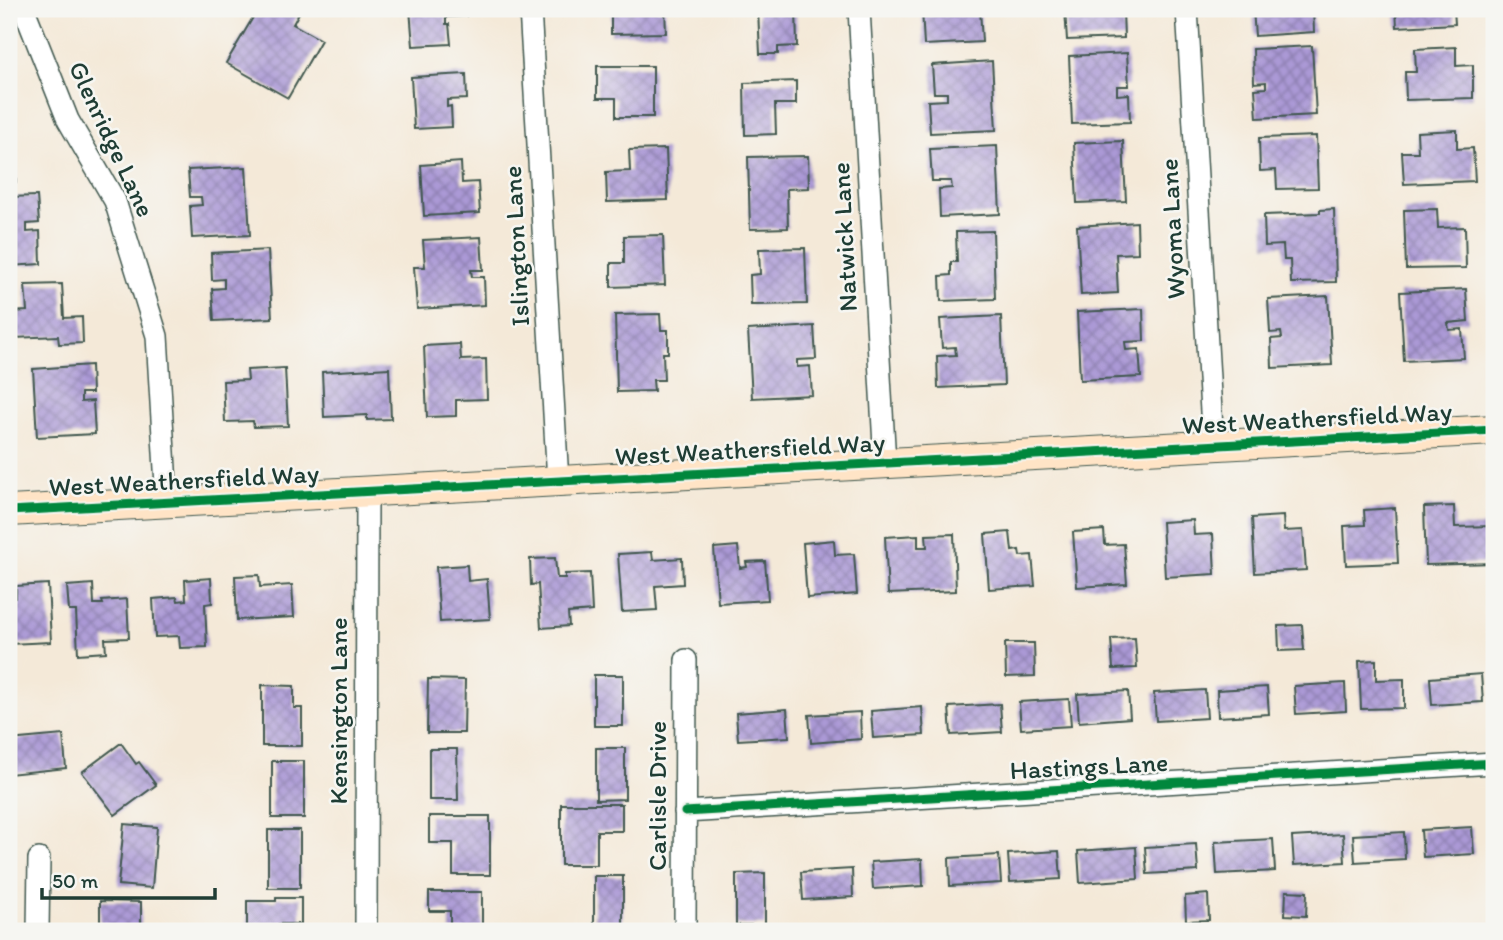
<svg xmlns="http://www.w3.org/2000/svg" width="1503" height="940" font-family="Itim,sans-serif">
	<style>
		.building { fill: url(#building-cross-hatch) }
		.lines { fill: none; stroke-linecap: round; stroke-linejoin: round }
		.street-casing { stroke: #3f574d; stroke-width: 24 }
		.secondary-casing { stroke: #3f574d; stroke-width: 32 }
		.street { stroke: #fff; stroke-width: 21 }
		.secondary { stroke: #ffe4c6; stroke-width: 30 }
		.cycleway-casing { stroke: #f6f6f2; stroke-width: 13 }
		.cycleway { stroke: #00873e; stroke-width: 9 }
		.labels { text-anchor: middle; dominant-baseline: central; stroke-width: 5; stroke-linejoin: round; paint-order: stroke }
		.street-label { font-size: 26px; fill: #1f3d34; stroke: #f6f6f2 }
	</style>
	<defs>
		<pattern id="building-cross-hatch" width="8" height="8" patternUnits="userSpaceOnUse" patternTransform="scale(1.75)"><rect width="8" height="8" fill="#ab99d6"/><path d="M0 0l8 8M0 8l8-8" fill="none" stroke="#8b7eae"/></pattern>
	</defs>
	<rect width="100%" height="100%" fill="#f6f6f2"/>
	<filter id="ink" filterUnits="userSpaceOnUse"><feTurbulence type="fractalNoise" baseFrequency=".0143" numOctaves="2"/><feDisplacementMap in="SourceGraphic" scale="14" xChannelSelector="R" yChannelSelector="G"/><feConvolveMatrix kernelMatrix="1 2 1 2 8 2 1 2 1" color-interpolation-filters="sRGB"/></filter>
	<filter id="wash" filterUnits="userSpaceOnUse"><feTurbulence type="fractalNoise" baseFrequency=".00686" numOctaves="4" result="noise"/><feDisplacementMap in="SourceGraphic" scale="28" xChannelSelector="R" yChannelSelector="G"/><feGaussianBlur stdDeviation="1.57" result="paint"/><feColorMatrix in="noise" values="0 0 0 0 0 0 0 0 0 0 0 0 0 0 0 0 0 1.4 0 .05"/><feComposite in="paint" operator="in"/></filter>
	<g filter="url(#wash)">
		<rect width="100%" height="100%" fill="#f4e9d8"/>
		<g id="blocks">
			<path class="building" d="M258,9H297L300,11L293,24L321,40L288,98L226,63Z
				M410,9H465L466,16L446,17V24H449L451,44L413,46Z
				M611,9H665L666,33L611,34Z
				M758,9H796L797,46L778,47V54H760Z
				M922,9H980L982,42L924,45Z
				M1065,9L1123,10L1124,38L1067,40Z
				M1253,9H1313L1314,32L1255,36Z
				M1396,9H1454L1455,24L1397,27Z
				M1312,46L1316,115L1257,118L1255,89L1266,88V82L1254,83L1253,49Z
				M1456,47V66L1473,65V98L1406,100L1405,72H1416L1415,49Z
				M1127,53L1129,86H1117V95L1129,94L1130,122L1072,124L1069,56Z
				M992,61L996,130L930,133L928,101L947,100V93H934L932,65Z
				M597,66H653V117H616V98H597Z
				M466,74L467,99L447,100V107L451,106L452,127L414,129L411,77Z
				M796,81V104H775L776,134L745,135L744,83Z
				M9,113H15V141H9Z
				M1457,130V149L1473,148L1475,181L1404,184L1402,152H1418L1417,132Z
				M1316,136L1318,188L1277,189L1276,170L1260,171L1259,138Z
				M1123,141L1126,201L1077,203L1074,143Z
				M997,146L1000,214L940,217L939,189L952,188L951,181H932L930,149Z
				M9,149H16V182H9Z
				M666,149L668,200L607,202L606,172L630,171L629,150Z
				M808,156L809,188L787,189L788,228L750,229L748,157Z
				M461,162L462,183L478,182L480,213L424,216L421,165Z
				M246,167L250,235L192,238L190,206L202,205L201,197H190L188,170Z
				M37,196L39,223L27,224V232L40,231L41,264L9,266V197Z
				M1334,209L1336,282L1291,283L1290,260H1284L1283,245L1265,246L1264,215L1320,213V210Z
				M1437,209L1438,228L1465,227L1466,268L1406,269L1404,210Z
				M1137,222L1138,253L1116,254L1118,293L1081,295L1077,226Z
				M993,231L995,299L941,301L940,276L951,275V262H957L956,232Z
				M663,235L665,285L611,287V263H624V236Z
				M481,237L483,270H471L472,277H484L485,305L417,309L414,267H425L423,240Z
				M805,248L807,304L751,305L750,275L760,274L759,249Z
				M268,250L272,318L214,321L212,289L224,288V279L212,280L211,253Z
				M62,284L64,318L82,317L83,343L59,344L58,336L14,338L12,312L27,311L25,285Z
				M1466,289L1468,321L1448,323L1449,330L1462,329L1464,358L1404,361L1400,292Z
				M1328,296L1332,365L1272,368L1271,339L1282,338L1281,332L1270,333L1268,299Z
				M1143,309L1144,341L1125,342L1126,350L1139,349L1141,377L1080,380L1077,312Z
				M660,314L661,330H668V353H663L664,380H653L654,391L617,392L615,315Z
				M1001,316L1004,385L938,388L937,356L956,355L955,347L942,348L940,319Z
				M814,326L816,359L797,360V367L810,366L812,395L752,398L748,330Z
				M460,344L461,360L486,359L487,399L456,400V416L427,417L424,346Z
				M91,365L92,393H81V402L93,401L95,434L37,437L33,369Z
				M285,368L288,426L254,427L253,421L225,422L223,381L248,380L247,370Z
				M389,368L391,419L367,420V415L324,417L322,372Z
				M1454,506L1455,527L1493,526L1494,563L1426,565L1424,507Z
				M1395,508L1398,563L1346,565L1344,526L1365,525L1364,510Z
				M1283,516L1284,531L1303,530L1306,570L1255,573L1252,518Z
				M1193,520L1194,535L1213,534L1215,574L1165,577L1162,522Z
				M1104,530L1105,545L1124,544L1127,584L1077,587L1073,532Z
				M1010,532L1012,551L1019,550L1020,556L1032,555L1035,586L989,589L985,534Z
				M954,534L956,591L888,594L885,537L918,535V547H927L926,535Z
				M834,540L835,555L854,554L857,594L807,598L803,543Z
				M738,546L740,568L747,567L746,562L765,561L768,600L718,603L714,548Z
				M652,552L653,560L682,558L683,584L655,586L657,610L622,612L618,554Z
				M555,558L557,578H565V574L590,573L592,611L568,613L569,626L541,628L538,584L531,585L530,559Z
				M467,565L468,581L487,579L490,619L440,622L436,567Z
				M259,575L260,587L292,585L294,617L237,620L235,576Z
				M211,578L212,603L205,604L207,647L180,648L179,636L155,637L153,599L177,597L178,601L186,600L185,580Z
				M48,584L51,642L9,644V598H16V586Z
				M93,584L94,604H103L102,601L127,599L129,638L105,639L106,652L78,654L76,611H69L67,586Z
				M1302,625L1304,650L1279,651L1278,626Z
				M1135,638L1137,668L1113,669L1111,639Z
				M1005,643H1034L1035,676L1006,677Z
				M1376,660V680L1404,679V708L1361,709L1359,661Z
				M1481,674L1483,702L1432,705L1430,678Z
				M594,675H623V726H594Z
				M428,679L465,680L464,733H427Z
				M1345,683L1346,711L1296,714L1294,686Z
				M262,685L294,686V708H302V746H262Z
				M1267,687L1269,714L1218,717L1217,690Z
				M1205,690L1207,718L1156,721L1154,693Z
				M1128,691L1130,718L1079,722L1077,694Z
				M1069,699L1071,726L1021,729L1019,702Z
				M1000,704L1002,732L951,735L949,707Z
				M922,707L924,735L873,738L871,711Z
				M787,709L789,737L738,740L736,713Z
				M860,712L861,739L811,743L809,715Z
				M63,735L66,768L9,774V740Z
				M121,743L136,764L139,762L156,785L115,815L82,772Z
				M596,748H625V799L596,800Z
				M429,749H457L458,800H429Z
				M272,761H304V818H272Z
				M561,804H622V831H597V865H561Z
				M429,816H490V875H453V843H429Z
				M124,824L157,827L152,888L118,885Z
				M1472,827L1474,854L1423,857L1421,830Z
				M268,830H300V888H268Z
				M1404,832L1405,859L1355,862L1353,835Z
				M1343,834L1345,862L1294,865L1292,837Z
				M1273,839L1275,871L1217,874L1215,842Z
				M1196,844L1198,871L1147,874L1145,847Z
				M1136,847L1138,879L1080,883L1078,851Z
				M1059,851L1061,879L1010,882L1008,854Z
				M999,855L1001,883L950,886L949,858Z
				M922,859L923,886L873,889L871,862Z
				M852,869L853,897L803,900L801,872Z
				M765,873V925H736V874Z
				M594,876H623V927H594Z
				M1286,891L1307,892L1306,916L1285,915Z
				M429,892H482V931H450V911H429Z
				M1208,894L1209,920L1186,921L1185,896Z
				M276,898H301V924H279V931H247V901H276Z
				M100,901L141,902V931H100Z"/>
		</g>
	</g>
	<g filter="url(#ink)">
		<use href="#blocks" fill-opacity="0" stroke="#3f574d" stroke-width="2"/>
		<g class="lines">
			<g class="street-casing">
				<path id="street" d="M24,9L68,120L115,201L157,336L167,502
					M530,9L558,481
					M859,9L885,463
					M1187,9L1213,445
					M685,812L1494,763
					M38,931L39,859
					M366,931L367,491
					M685,931L686,660"/>
			</g>
			<g class="secondary-casing">
				<path id="secondary" d="M9,511L1494,430"/>
			</g>
			<use href="#street" class="street"/>
			<use href="#secondary" class="secondary"/>
			<g class="cycleway-casing">
				<path id="cycleway" d="M9,511L1494,430
					M685,812L1494,763"/>
			</g>
			<use href="#cycleway" class="cycleway"/>
		</g>
	</g>
	<g class="labels">
		<g class="street-label">
			<text transform="translate(112 139) rotate(65)">Glenridge Lane</text>
			<text transform="translate(1172 229) rotate(-93)">Wyoma Lane</text>
			<text transform="translate(844 237) rotate(-93)">Natwick Lane</text>
			<text transform="translate(516 246) rotate(-93)">Islington Lane</text>
			<text transform="translate(1317 418) rotate(-3)">West Weathersfield Way</text>
			<text transform="translate(750 449) rotate(-3)">West Weathersfield Way</text>
			<text transform="translate(184 480) rotate(-3)">West Weathersfield Way</text>
			<text transform="translate(338 711) rotate(-90)">Kensington Lane</text>
			<text transform="translate(1089 766) rotate(-3)">Hastings Lane</text>
			<text transform="translate(657 796) rotate(-90)">Carlisle Drive</text>
		</g>
	</g>
	<rect width="1503" height="940" fill="none" stroke="#f6f6f2" stroke-width="35"/>
	<path d="M42 888v10h173v-10" fill="none" stroke="#1f3d34" stroke-width="3.5"/>
	<text x="52" y="888" font-size="21" fill="#1f3d34" stroke="#f6f6f2" stroke-width="5" paint-order="stroke">50 m</text>
</svg>
